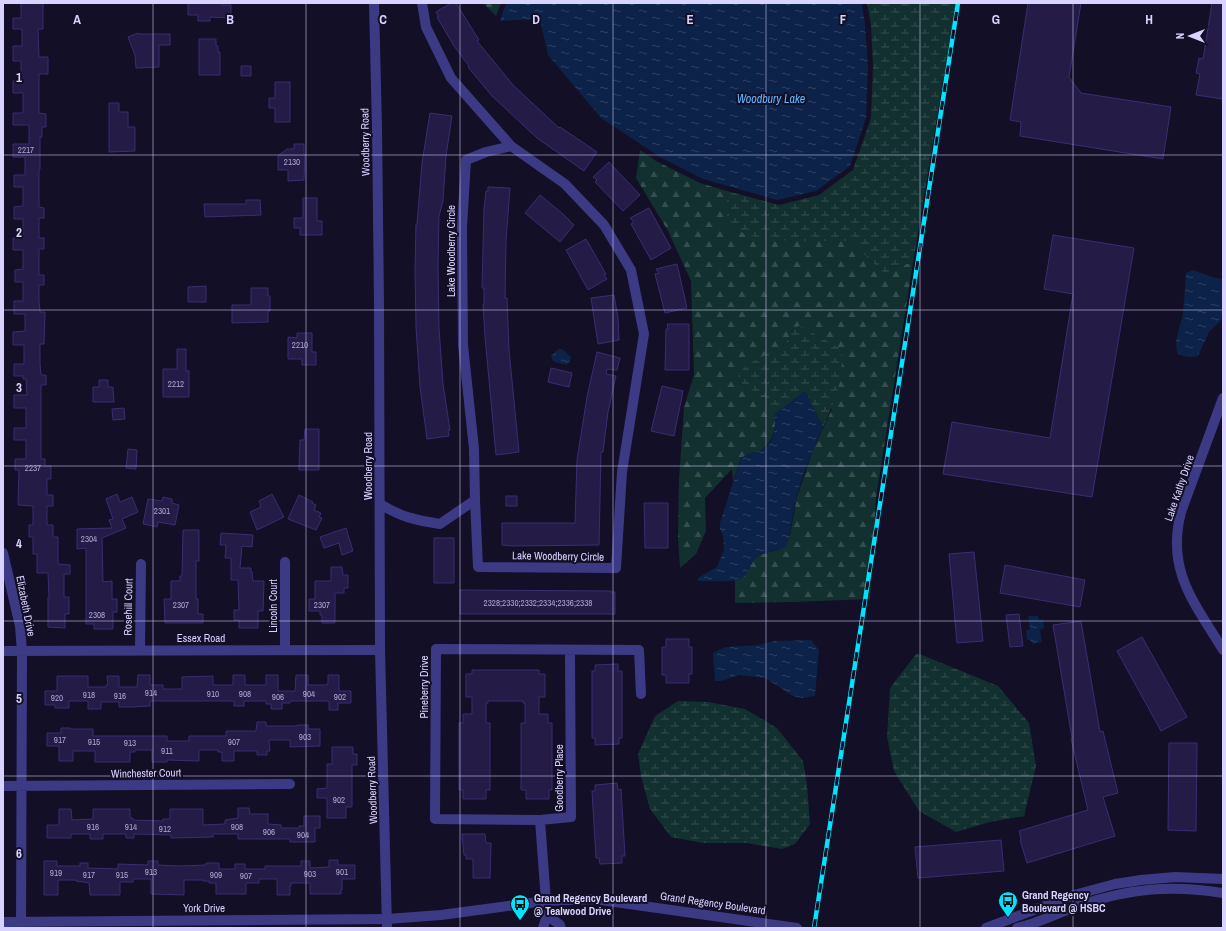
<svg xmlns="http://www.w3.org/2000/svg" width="1226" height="931" font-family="'Archivo Narrow',sans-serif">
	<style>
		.forest { fill: url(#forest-firs) }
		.wetland { fill: url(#wetland-marsh) }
		.water { fill: url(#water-ripples) }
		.building { fill: #241b47; stroke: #3b2d73 }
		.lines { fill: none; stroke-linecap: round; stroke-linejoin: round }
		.minor { stroke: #3d3a85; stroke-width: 10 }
		.tertiary { stroke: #3d3a85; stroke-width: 10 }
		.rail-casing { stroke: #00e5ff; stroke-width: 4.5 }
		.rail { stroke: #130f26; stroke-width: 3; stroke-dasharray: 9; stroke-linecap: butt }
		.grid { fill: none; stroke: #d9d4ff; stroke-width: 1; stroke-opacity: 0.55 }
		.labels { text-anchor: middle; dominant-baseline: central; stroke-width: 4; stroke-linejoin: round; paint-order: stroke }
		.number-label { font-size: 9px; fill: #aca6d1 }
		.street-label { font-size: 11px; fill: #d9d4ff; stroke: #130f26 }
		.poi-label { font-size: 11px; font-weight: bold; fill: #d9d4ff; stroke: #130f26; text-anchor: start }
		.water-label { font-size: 12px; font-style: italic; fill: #62b6ff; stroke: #130f26 }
		.grid-label { font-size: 13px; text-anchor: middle; font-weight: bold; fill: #d9d4ff; stroke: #130f26; stroke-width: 4; stroke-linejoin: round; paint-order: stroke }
	</style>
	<defs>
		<pattern id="forest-firs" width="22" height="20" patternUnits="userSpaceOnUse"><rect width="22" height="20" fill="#12302f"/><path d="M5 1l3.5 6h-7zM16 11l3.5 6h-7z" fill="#344d4e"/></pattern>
		<pattern id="wetland-marsh" width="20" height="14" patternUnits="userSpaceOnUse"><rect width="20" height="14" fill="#12302f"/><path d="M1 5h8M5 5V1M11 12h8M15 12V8" fill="none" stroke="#344d4e"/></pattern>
		<pattern id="water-ripples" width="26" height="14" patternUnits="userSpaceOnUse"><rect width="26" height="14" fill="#0c2248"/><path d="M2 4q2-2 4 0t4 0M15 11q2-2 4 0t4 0" fill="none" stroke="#2f4163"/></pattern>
	</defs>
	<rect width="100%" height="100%" fill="#130f26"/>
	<path class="forest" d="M483,3H501L496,16Z
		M640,150L656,161L700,183L727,191V227L794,241H850L889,278V267L913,263L876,498L870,599L793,602L735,603V580C748,576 747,569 754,560C760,553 770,552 778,550L790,535L797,497L813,450L832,409L794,327L789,338L783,346L771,353L739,381C747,390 760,390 768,398C781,411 776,438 763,449C760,452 746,455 741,458L733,481L732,469L705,498L706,531L696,554L680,568L678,536L679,480L684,407L694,375L691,281L668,231L636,178Z"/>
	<path class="wetland" d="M867,3H956L913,263L889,267V278L850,241H794L761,239L727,227V191L779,205L819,195L853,170L871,118L873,67L871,25Z
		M800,326L842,349C843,380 836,399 823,427L805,391L774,415C769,387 754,397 739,381L741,370L754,361L783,346L789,338L794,327Z
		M917,653L998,686L1029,723L1036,766L1024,816L990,822L956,832L919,811L894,771L887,737L890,688Z
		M678,701L708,702L745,709L777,728L803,761L807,785L810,824L795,844L782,849L746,843H703L671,837L650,809L641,776L638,754L655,716Z"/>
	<path class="water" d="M506,3H862L865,25L868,67L866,118L850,166L816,191L777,200L703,179L660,157L601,118L548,55L540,19L500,21Z
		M1193,270L1215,278L1223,279V318L1209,332L1198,356C1192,358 1182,357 1177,353L1176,341L1183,314L1186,273Z
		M558,349H562L571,357L570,362L566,365C560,363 551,363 551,356Z
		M805,391L823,427C813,449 803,473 797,496C792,513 792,531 786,547C776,551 765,551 756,558C750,563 749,574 742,578C733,583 708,581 698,581V578L717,567L724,550L723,535L720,530V523L741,458C744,456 746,455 749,453C753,452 758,452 762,450C773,443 777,427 774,415Z
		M1028,616H1038L1039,620H1043L1044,628L1040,630L1042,642L1033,644L1030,640H1027L1026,631L1030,629Z
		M811,640L819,650L815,696L802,698L793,696L765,678L739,675L721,681H715L713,653L726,647L759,645L774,641Z"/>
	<path class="building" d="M21,3H43V29H38L39,57H48V74H39V113L46,114V127H42V137H40V169H39V207L44,208V218H39V238H44V249H39V275H44V285H39V301L40,312H45L44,344H40V364L41,375H46V385H41V459H45V466H51V479H47V495H53V506H47V525H53V537H58V564L70,565V574H64V597H69V614H65V628L48,627V597H49L48,573H37V554H33V537H29V525H33V506L18,505L19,470H15V459H26V440H14V428H26V408H14V395H27L26,379H23V376H14V364H24V345H13V332L25,331V314H14V301H23V282H15V270L23,269V250H13V238H23V219H14V207L23,206V187H14V175H25V157H13V144H29V125H13V113H22L23,112V93H13V81H20L21,80V61H13V46H22V29H13V18H21Z
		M188,3H222V5H231V18L210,17V21H198V15H188Z
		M451,3H456L479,40L477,41L513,85L559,128L560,127L597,152L584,171L537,138L492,96L468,67L469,66L454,46L437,17H439L436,12Z
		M1028,3H1081L1069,77L1081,93L1171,107L1163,159L1020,136L1021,122L1010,120Z
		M1212,3H1223V99L1196,95L1200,74L1196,73L1199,58L1203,59Z
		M138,33L139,34H170V45H159V67L136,68L135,55L128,37Z
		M199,39H216V46H218V52H220V75H199Z
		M241,66H251V76H241Z
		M275,82H290V122H275V108H269V98H275Z
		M109,103H119V112H128V127H135V151L109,152Z
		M430,113L452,116L446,156L443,201L439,216L438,266L439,328L443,384L450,430H448L449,436L427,439L420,387L416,327L415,270L416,224H417L422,163Z
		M294,144H304V155H305L304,180L288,181V170H278V156L287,149H294Z
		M609,162L640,195L623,211L595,182L597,180L593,177Z
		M488,187L510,188L506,241L505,298H507L509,350L519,452L496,455L485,337L483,304H484V288H482L484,209L486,191H488Z
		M540,195L563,214L574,225L560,242L525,213Z
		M303,198H317V221H322V235H300V228H294V218H303Z
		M246,200H260L261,215L205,217L204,204H246Z
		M649,208L671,248L651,260L631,224L634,222L630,218Z
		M1053,235L1134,248L1092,497L943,474L952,422L1050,438L1073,294L1044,289Z
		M586,239L606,274L604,275L607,279L588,290L566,250Z
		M677,264L687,308L665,313L655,274L659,273L656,269Z
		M206,286V302H188V287Z
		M251,288H268V296H270V311H268V322L232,323V305H251Z
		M614,295L618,318L619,340L598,344L591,298Z
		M667,324H689V370H665L666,329H668Z
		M297,333H312V352H316V365H302V359H288V337L297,338Z
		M177,349H186V371H189V397H163V369H177Z
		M597,352L620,358L617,370L607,369L606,374L616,376L608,412L603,452H601L599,545L512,546L502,545V523H575L577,460L587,397Z
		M551,368L572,373L569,387L548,382Z
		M99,380H108V387H113L114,402H93V387H99Z
		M662,386L683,391L674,436L651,431Z
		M124,408L125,419L113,420L112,409Z
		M305,429H319V470H299L300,440H304Z
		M128,449L137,450L136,469L126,468Z
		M117,494L120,502L132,497L138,512L122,519L126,528L102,538L103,582L112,581V599H117V612H113V629H94V624H86V548L77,549V529L112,528L109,520L113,519L106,499Z
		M272,494L284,517L257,530L250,512L261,507L259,501Z
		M299,495L313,502L312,503L316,505L314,510L321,513L319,517L322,518L316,530L288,519Z
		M506,496H517V506H506Z
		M163,497L172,499V503L179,505L175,525L158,522L157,527L143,524L148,499L162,501Z
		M644,503H668V548H645Z
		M346,528L353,551L342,555L339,543L324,548L320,537Z
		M183,530H199V561H196V599H198V614H203V623H165L164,599H171V581H180V576H182Z
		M221,533L253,535L252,547L242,546L240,568H251V572H252L253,581H264L263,611H258V628H239V620H234V610H239L238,580H231V558H225L226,545H220Z
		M434,538H454V583H434Z
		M974,552L983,641L957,643L949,554Z
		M1005,565L1085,580L1080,607L1000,593Z
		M331,567H342L343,575H348V588H344V593H335V623H322V615H320V611H309V599H315V581H331Z
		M460,590L611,591V592H615V614H460Z
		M1019,614L1023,646L1010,647L1006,615Z
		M1081,621L1100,732L1103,731L1118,793L1103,797L1115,836L1027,863L1020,840L1021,839L1019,831L1088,810L1071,739L1072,738L1053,625Z
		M1142,637L1187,717L1161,731L1117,651Z
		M666,639H689V647H692V674H689V683H666V675H662V647H666Z
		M618,664V671H622V738H619V744L595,745V738H592V671H595V665Z
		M472,670H539V674H545V697H539V714H548V723H552V790H549V799H526V790H521V723H525V703H523V701H488V703H486V723H490V790H486V799H463V790H459V723H463V714H472V697H466V674H472Z
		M138,675H150V685H163V689H182V677L213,676V685H233V675H245V685H266V675H278V691H295L296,675H308V685H326L328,684V675H339V691H351V703H338V710H329V701H290V703H282V709H271V704H266V701H244V706H234V701H150V706L132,707H119V702H101V709H88V701H69V708H55V705H45V691H57V676H88V687H106V685H108L107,676H119V687H137Z
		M257,722H266V726H297V725H308V729H320V746L290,747V740H269L270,751H267V755H257V751H234V761H222V752H218V750H199V761L167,760V762H152V750H135V752H130V762H95V751H73V761H59V746H47V733H61V728H70V729H93V736H167V741H189V736H226V731H256Z
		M1169,743H1197L1196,831L1168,830Z
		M332,747H353V754H357V765H352V807H346V818H327V798H317V789L327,788V764H332Z
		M617,783L618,790L621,789L625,856H622V863L600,864L599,858H596L592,791H595V785Z
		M238,808H249L250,814H268V824L281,825V828H299V826H304V816H320V828H315V842H290V839H238V834H213V837L171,838V835L134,834V838H126V834H103V839H90V834H71V838H47V825H59V809H71L72,820L93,819V809H130V818H133V820L163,821V819H170V809H203V825L225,824V820L238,818Z
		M462,834H485L486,843H491L490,878H473V859H466V855H464Z
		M1001,840L1004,871L918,878L915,847Z
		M329,860H338V865H355V879H342V890H341V894H310V883H291V886H290V895H277V879H259V883H247L246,884V894H216V883H209V881H203V880H184V895L151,894V879H133V882H120V895H90L89,883L76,881V880H58V895H44V861H57V866H80V863H88V868L118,869V864L148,865V861H158V865L179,866L206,865V863H219V869H235V864H245V869H265V866H301V861H310V868L329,867Z"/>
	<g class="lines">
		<path class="minor" d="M422,3L426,27L451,78L511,146L565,184L604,225L631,270L644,334L622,472L616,568L478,567L475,500L474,449L463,345L462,227L466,160L486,152L511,146
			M1223,398L1181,512C1166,571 1194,602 1223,650
			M380,504C401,517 415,520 440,524L475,500
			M3,553L20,626L22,651L21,928
			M285,562V650
			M140,650L141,564
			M570,650L571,817L540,820L435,819L436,649L639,650L641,694
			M3,651L380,650
			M3,786L290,784
			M540,820L547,915L543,928
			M547,915L560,925L561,928
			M3,922L387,919"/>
		<path class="tertiary" d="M374,3L377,128L379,302L380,650L387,928
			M387,919L441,915L546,901L594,899L797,928
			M986,928L1074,895L1115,884L1141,880L1175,877L1223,879
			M1017,928C1039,923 1059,912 1081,905C1131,888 1171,885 1223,893"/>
		<g class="rail-casing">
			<path id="rail" d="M814,928L958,3"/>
		</g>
		<use href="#rail" class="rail"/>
	</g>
	<path class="grid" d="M153,3V928M306,3V928M460,3V928M613,3V928M766,3V928M920,3V928M1073,3V928M3,155H1223M3,310H1223M3,466H1223M3,621H1223M3,776H1223"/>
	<defs>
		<g id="bus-pin" transform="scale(1)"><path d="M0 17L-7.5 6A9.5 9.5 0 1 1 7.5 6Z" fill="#00e5ff" stroke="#130f26"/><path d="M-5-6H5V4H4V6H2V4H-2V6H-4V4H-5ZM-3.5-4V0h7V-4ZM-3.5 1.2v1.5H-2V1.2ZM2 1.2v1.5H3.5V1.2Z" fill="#111"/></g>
	</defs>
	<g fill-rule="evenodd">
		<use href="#bus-pin" x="1008" y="901"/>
		<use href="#bus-pin" x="520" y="904"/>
	</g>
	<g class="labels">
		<g class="number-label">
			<text x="26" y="150">2217</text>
			<text x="292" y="162">2130</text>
			<text x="300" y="345">2210</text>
			<text x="176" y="384">2212</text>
			<text x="33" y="468">2237</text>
			<text x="162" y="511">2301</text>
			<text x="89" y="539">2304</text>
			<text x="538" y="603">2328;2330;2332;2334;2336;2338</text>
			<text x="181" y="605">2307</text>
			<text x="322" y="605">2307</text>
			<text x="97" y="615">2308</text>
			<text x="151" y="693">914</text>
			<text x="213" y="694">910</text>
			<text x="245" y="694">908</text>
			<text x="309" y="694">904</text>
			<text x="89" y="695">918</text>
			<text x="120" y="696">916</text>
			<text x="278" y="697">906</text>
			<text x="340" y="697">902</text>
			<text x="57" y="698">920</text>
			<text x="305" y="737">903</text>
			<text x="60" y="740">917</text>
			<text x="94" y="742">915</text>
			<text x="234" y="742">907</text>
			<text x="130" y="743">913</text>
			<text x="167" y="751">911</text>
			<text x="339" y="800">902</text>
			<text x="93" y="827">916</text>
			<text x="131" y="827">914</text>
			<text x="237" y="827">908</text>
			<text x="165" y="829">912</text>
			<text x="269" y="832">906</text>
			<text x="303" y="835">904</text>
			<text x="151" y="872">913</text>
			<text x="342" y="872">901</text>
			<text x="56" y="873">919</text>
			<text x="310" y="874">903</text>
			<text x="89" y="875">917</text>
			<text x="122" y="875">915</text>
			<text x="216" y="875">909</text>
			<text x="246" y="876">907</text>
		</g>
		<g class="street-label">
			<text transform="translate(365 142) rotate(-91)">Woodberry Road</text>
			<text transform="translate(451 251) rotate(-90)">Lake Woodberry Circle</text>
			<text transform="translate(368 466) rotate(-90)">Woodberry Road</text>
			<text transform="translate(1179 488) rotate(-71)">Lake Kathy Drive</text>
			<text transform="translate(558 556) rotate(1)">Lake Woodberry Circle</text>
			<text transform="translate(26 606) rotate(79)">Elizabeth Drive</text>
			<text transform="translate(273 606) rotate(-90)">Lincoln Court</text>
			<text transform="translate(128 607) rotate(-89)">Rosehill Court</text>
			<text x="201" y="638">Essex Road</text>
			<text transform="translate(424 687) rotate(-90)">Pineberry Drive</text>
			<text transform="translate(146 773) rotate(-1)">Winchester Court</text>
			<text transform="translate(559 778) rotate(-90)">Goodberry Place</text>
			<text transform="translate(372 790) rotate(-92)">Woodberry Road</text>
			<text transform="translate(713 903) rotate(8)">Grand Regency Boulevard</text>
			<text x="204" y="908">York Drive</text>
		</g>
		<g class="poi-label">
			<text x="1022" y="895">Grand Regency<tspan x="1022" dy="13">Boulevard @ HSBC</tspan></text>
			<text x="534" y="898">Grand Regency Boulevard<tspan x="534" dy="13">@ Tealwood Drive</tspan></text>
		</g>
		<g class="water-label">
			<text x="771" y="99">Woodbury Lake</text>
		</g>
	</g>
	<g class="grid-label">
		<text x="77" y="24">A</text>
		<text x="230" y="24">B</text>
		<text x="383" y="24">C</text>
		<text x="536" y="24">D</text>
		<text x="690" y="24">E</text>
		<text x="843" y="24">F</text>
		<text x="996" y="24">G</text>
		<text x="1149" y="24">H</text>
		<text x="19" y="82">1</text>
		<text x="19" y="237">2</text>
		<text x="19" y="392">3</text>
		<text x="19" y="548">4</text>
		<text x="19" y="703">5</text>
		<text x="19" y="858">6</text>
	</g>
	<rect width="1226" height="931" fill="none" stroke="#d9d4ff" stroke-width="8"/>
	<g transform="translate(1190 36) rotate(270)" stroke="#130f26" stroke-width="3" paint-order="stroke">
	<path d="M0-3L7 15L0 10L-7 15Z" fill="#d9d4ff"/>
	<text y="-6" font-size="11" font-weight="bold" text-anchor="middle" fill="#d9d4ff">N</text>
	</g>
</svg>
